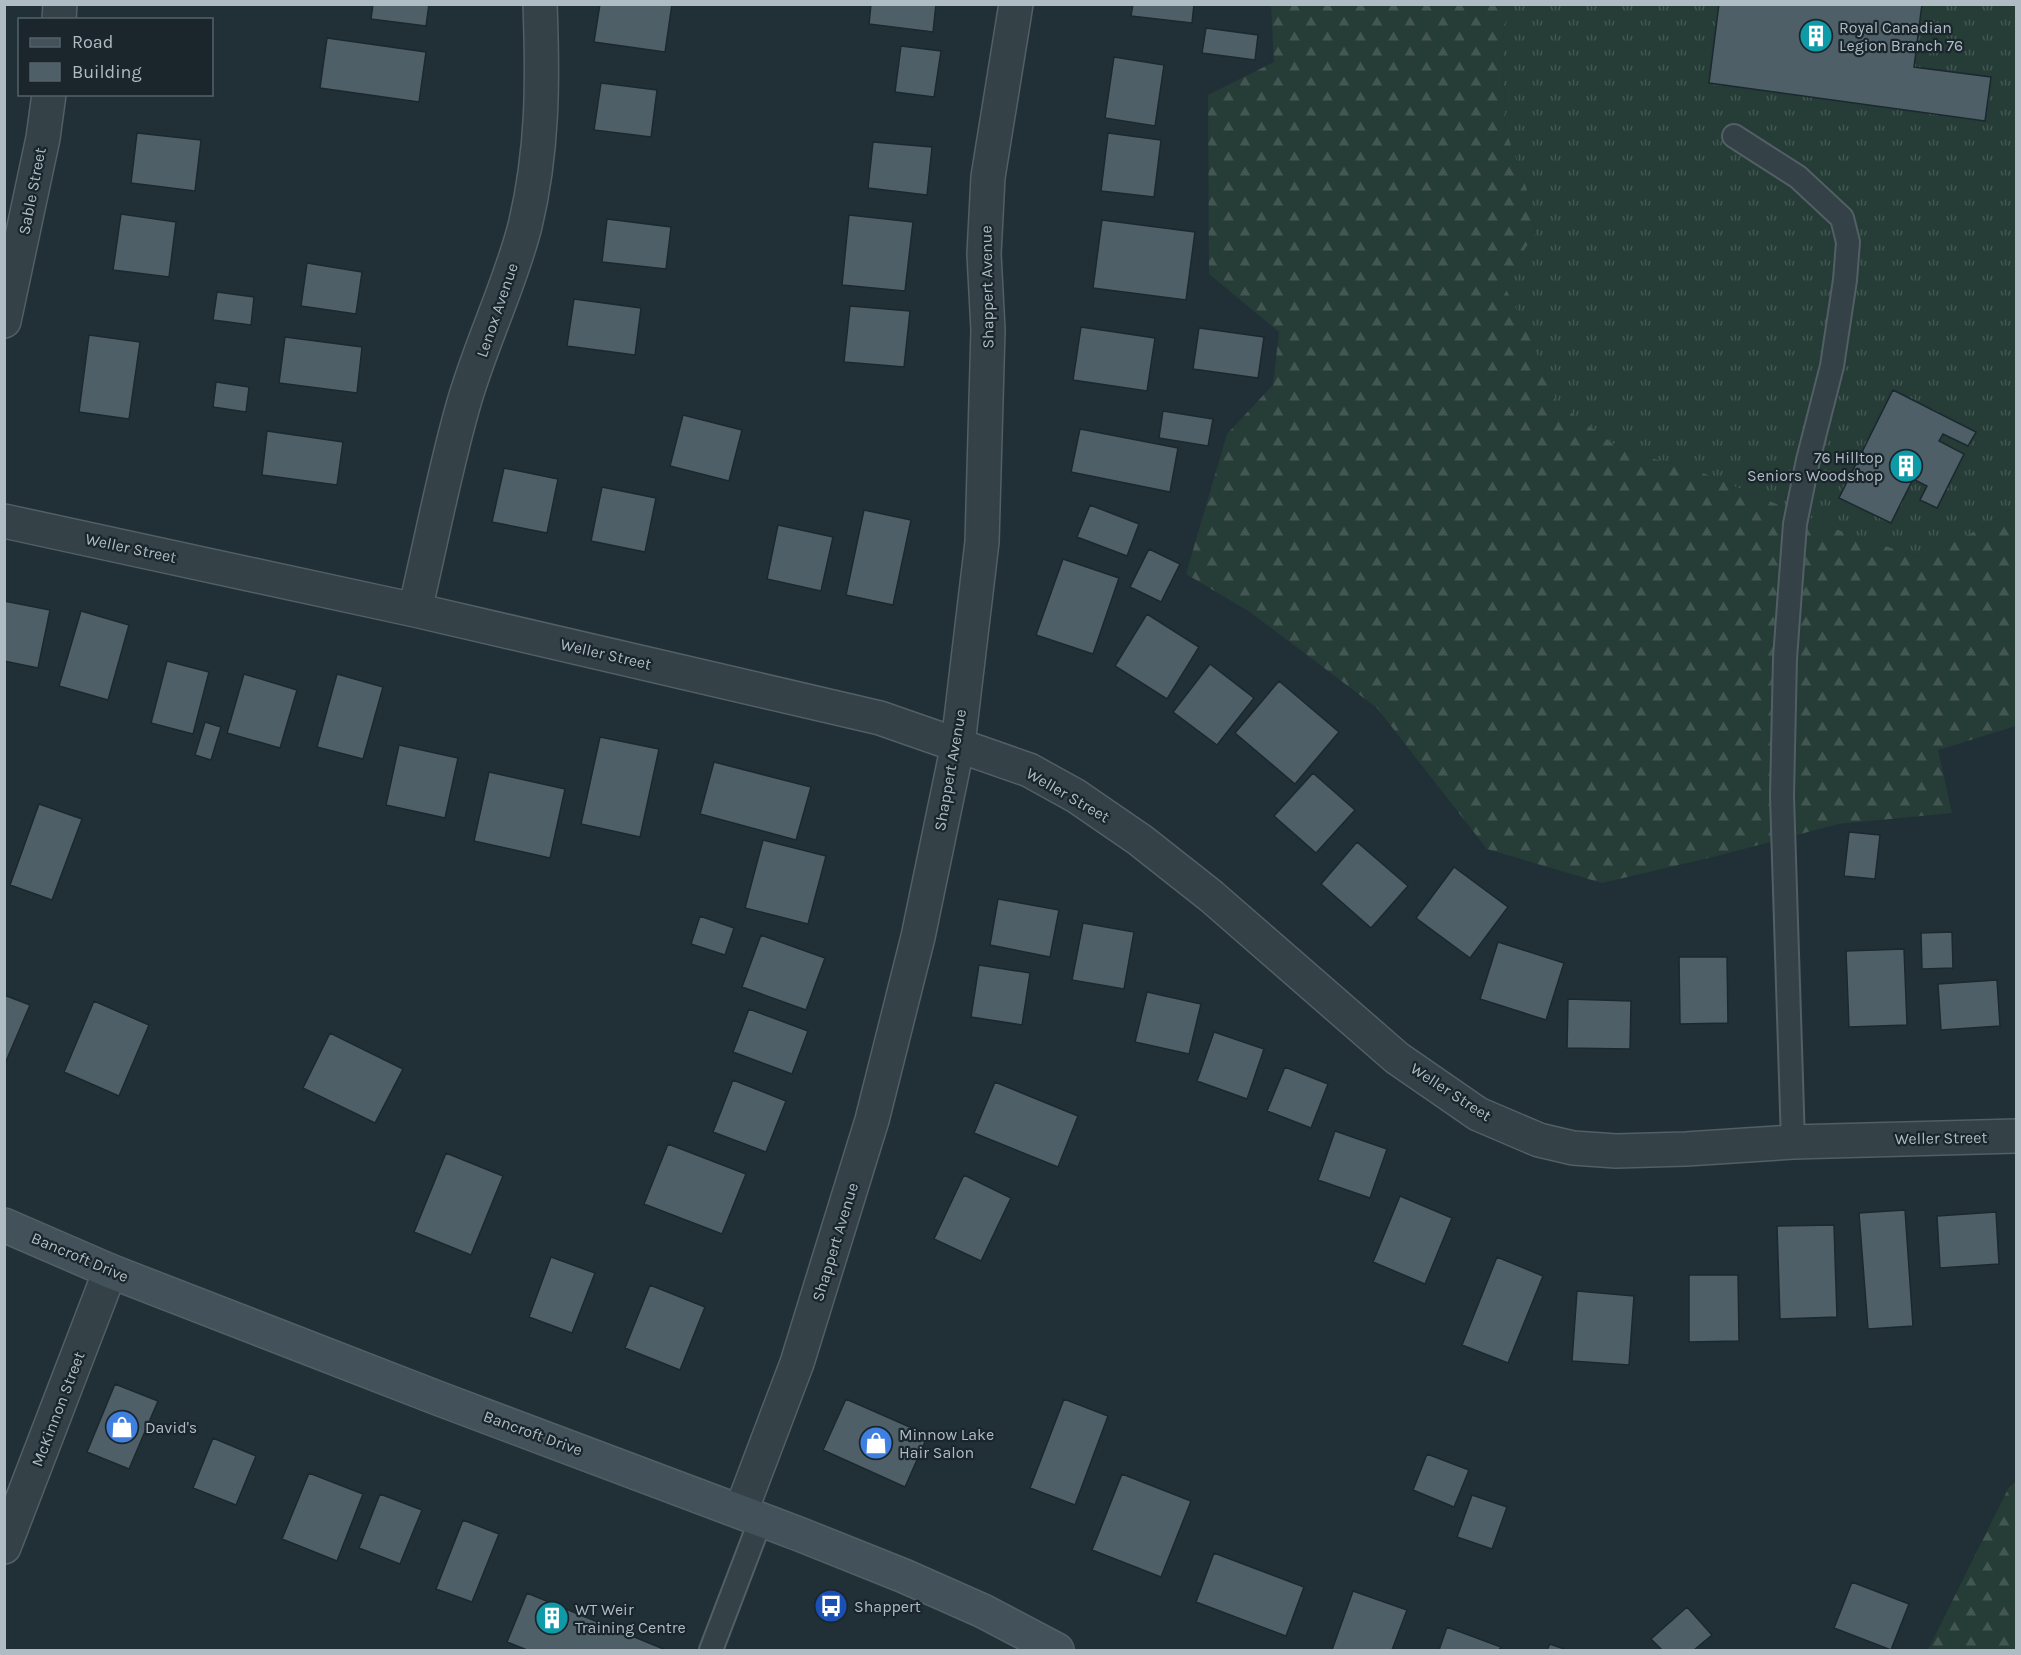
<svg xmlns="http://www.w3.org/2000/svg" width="2021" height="1655" font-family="Karla,sans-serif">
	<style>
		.grass { fill: url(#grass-tufts) }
		.forest { fill: url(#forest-firs) }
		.building { fill: #4e5f68; stroke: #1c282e; stroke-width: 1.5 }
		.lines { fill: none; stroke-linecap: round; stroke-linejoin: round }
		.lane-casing { stroke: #525f65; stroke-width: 26 }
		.street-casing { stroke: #525f65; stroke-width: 36 }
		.secondary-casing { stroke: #525f65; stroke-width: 36 }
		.lane { stroke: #344147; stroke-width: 22 }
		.street { stroke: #344147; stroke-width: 33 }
		.secondary { stroke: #43525a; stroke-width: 33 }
		.labels { text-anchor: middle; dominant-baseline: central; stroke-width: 4.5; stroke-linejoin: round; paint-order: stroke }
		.poi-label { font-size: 16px; fill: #afbcc4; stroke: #1a262c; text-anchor: start }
		.street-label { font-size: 16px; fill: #afbcc4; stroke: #1a262c }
	</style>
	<defs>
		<pattern id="grass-tufts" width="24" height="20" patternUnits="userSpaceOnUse" patternTransform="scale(1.5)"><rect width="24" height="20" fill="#263c37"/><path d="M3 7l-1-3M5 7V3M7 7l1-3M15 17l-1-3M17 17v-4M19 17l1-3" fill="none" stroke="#435652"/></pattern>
		<pattern id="forest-firs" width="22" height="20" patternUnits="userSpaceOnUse" patternTransform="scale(1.5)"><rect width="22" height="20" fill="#263c37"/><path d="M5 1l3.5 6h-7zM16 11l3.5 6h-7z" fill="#435652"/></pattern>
	</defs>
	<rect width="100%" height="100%" fill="#213037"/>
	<path class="grass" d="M1508,5H2016V505L1987,525L1922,558L1848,534L1703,473L1620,449L1557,402L1529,335L1503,283L1536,232L1527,190L1506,131L1502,46Z"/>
	<path class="forest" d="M1271,5H1508L1502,46L1506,131L1527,190L1536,232L1503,283L1529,335L1557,402L1620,449L1703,473L1848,534L1922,558L1987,525L2016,505V726L1938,750L1952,813L1838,824L1721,855L1602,883L1487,849L1377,708L1250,612L1186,574L1227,434L1273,385L1279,332L1209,274L1208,95L1274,62Z
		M2016,1482V1650H1928L2009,1487Z"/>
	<path class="building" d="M373,4H429L426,26L371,19Z
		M600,4H672L665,52L594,42Z
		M871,4H936L933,32L869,24Z
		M1133,4H1194L1192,23L1131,16Z
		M1719,4H1922L1914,67L1991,77L1985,121L1709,83Z
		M1206,28L1258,35L1255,60L1202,53Z
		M327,38L426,52L419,102L320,88Z
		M901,46L941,51L934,97L895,92Z
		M1114,57L1164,65L1155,126L1105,118Z
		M601,83L657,90L651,137L594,130Z
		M137,133L201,140L195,191L131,183Z
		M1108,133L1161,140L1154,197L1101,191Z
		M873,142L932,147L927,195L868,188Z
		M121,214L176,222L169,277L113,270Z
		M849,215L913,222L905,291L842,285Z
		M607,219L671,227L666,269L602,262Z
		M1102,220L1195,232L1186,300L1093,288Z
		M307,263L362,272L356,314L301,306Z
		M217,292L254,297L251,325L213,320Z
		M574,299L641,308L635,355L567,346Z
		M850,306L910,311L904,367L844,362Z
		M1081,327L1155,338L1147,391L1073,380Z
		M1199,328L1264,337L1258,378L1193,369Z
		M89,335L140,342L129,419L79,412Z
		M285,337L362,347L357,393L279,383Z
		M216,382L249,387L246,412L213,407Z
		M1893,390L1976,432L1968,446L1943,434L1939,441L1964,454L1937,508L1920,500L1927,486L1913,479L1891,523L1839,498Z
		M1163,411L1213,419L1208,446L1159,438Z
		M683,415L742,430L729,481L670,466Z
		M1080,429L1178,448L1170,492L1071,472Z
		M267,431L343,442L337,485L262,475Z
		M504,468L558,479L547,533L492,522Z
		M602,487L656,498L645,552L591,541Z
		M1090,505L1139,524L1127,556L1077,537Z
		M864,510L911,520L893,605L846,595Z
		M778,525L833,537L821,591L767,579Z
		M1149,549L1180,564L1161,602L1130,587Z
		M1063,559L1119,578L1093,654L1036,635Z
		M4,601L50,610L38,668L4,661Z
		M81,611L129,625L108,700L59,686Z
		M1147,614L1199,647L1167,699L1115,666Z
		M167,661L209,672L193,734L151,723Z
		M1210,664L1254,698L1217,745L1173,712Z
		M244,674L297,690L280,748L227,733Z
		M337,674L383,687L363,759L317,747Z
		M1279,681L1339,732L1295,784L1235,733Z
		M205,722L221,727L211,760L195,755Z
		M600,737L659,749L640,837L581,824Z
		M399,745L458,758L445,818L386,805Z
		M714,762L811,787L796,840L700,814Z
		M489,772L565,789L550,858L474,841Z
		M1313,773L1355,810L1316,853L1274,816Z
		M39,804L82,819L52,900L10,885Z
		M1849,832L1880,835L1875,879L1844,876Z
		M763,840L826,856L808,924L745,908Z
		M1357,842L1408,886L1371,928L1321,884Z
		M1454,867L1508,907L1470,958L1416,918Z
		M998,899L1059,910L1050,957L990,945Z
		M700,916L734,928L725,955L691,944Z
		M1083,923L1134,932L1124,989L1072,980Z
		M1952,932L1953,968L1922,969L1921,933Z
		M761,935L825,958L806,1010L742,987Z
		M1498,942L1564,963L1546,1020L1480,999Z
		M1904,949L1907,1025L1849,1027L1846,951Z
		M1679,957H1727L1728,1023L1680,1024Z
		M979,965L1030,973L1022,1025L971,1017Z
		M1997,980L2000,1026L1941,1030L1938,984Z
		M1147,992L1201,1004L1189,1054L1135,1042Z
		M4,995L30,1005L4,1066Z
		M1568,999L1631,1001L1630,1049L1567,1048Z
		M94,1001L149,1025L119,1096L64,1072Z
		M749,1009L808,1031L792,1074L733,1052Z
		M1214,1032L1264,1049L1247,1099L1197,1081Z
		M330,1033L403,1069L375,1123L303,1088Z
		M1285,1067L1328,1084L1311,1128L1267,1111Z
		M733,1080L786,1101L766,1152L713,1132Z
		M995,1082L1078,1116L1058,1167L974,1133Z
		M1335,1131L1387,1149L1370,1198L1318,1180Z
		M668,1144L746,1174L722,1234L644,1204Z
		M446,1153L503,1176L471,1255L414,1232Z
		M964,1175L1011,1198L981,1261L934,1239Z
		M1400,1196L1452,1218L1425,1284L1373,1262Z
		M1905,1210L1913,1326L1868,1329L1859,1213Z
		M1996,1212L1999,1264L1940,1268L1937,1216Z
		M1834,1225L1837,1317L1780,1319L1777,1226Z
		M551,1257L595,1273L572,1333L529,1317Z
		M1497,1257L1543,1276L1508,1363L1462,1345Z
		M1689,1275H1738L1739,1341L1689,1342Z
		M650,1285L705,1307L680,1370L625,1348Z
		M1577,1291L1634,1296L1629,1365L1572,1361Z
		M115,1384L158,1401L129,1469L87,1452Z
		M846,1399L928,1435L905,1487L823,1450Z
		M1064,1399L1108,1416L1075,1505L1030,1488Z
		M213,1438L256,1456L236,1505L193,1488Z
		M1427,1454L1469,1470L1454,1507L1413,1490Z
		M309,1473L363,1494L337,1561L282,1539Z
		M1122,1474L1191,1501L1161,1577L1092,1550Z
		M380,1494L422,1510L400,1564L359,1548Z
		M1472,1495L1507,1507L1492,1549L1457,1537Z
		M463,1520L499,1534L472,1602L436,1589Z
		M1214,1553L1304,1587L1286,1636L1196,1602Z
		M1852,1582L1909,1604L1891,1650L1834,1628Z
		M1353,1591L1407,1610L1392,1650H1332Z
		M527,1593L666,1650H527L507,1642Z
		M1687,1607L1712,1635L1694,1650H1662L1651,1639Z
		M1447,1627L1501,1647L1499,1650H1439Z
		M1550,1644L1567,1650H1547Z"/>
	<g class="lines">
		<g class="lane-casing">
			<path id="lane" d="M1734,136L1798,177L1842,218L1848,242L1845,280L1832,366L1808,460L1795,524L1785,658L1782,796L1793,1142
				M711,1650L761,1519"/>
		</g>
		<g class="street-casing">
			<path id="street" d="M59,20L60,4
				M4,321L43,138L49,94
				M4,521L415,610L880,718L1029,770L1076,796L1140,840L1211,896L1397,1058L1478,1114L1539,1140L1573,1148L1616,1151L1686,1149L1793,1142L2016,1136
				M415,610C431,542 444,473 463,406C480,345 509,288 525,226C543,151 543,81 540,4
				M741,1511L797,1363L872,1120L918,937L958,744L982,542L988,330L984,254L988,177L1016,4
				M4,1547L110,1271"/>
		</g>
		<g class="secondary-casing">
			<path id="secondary" d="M4,1225L110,1271L440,1399L799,1534L904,1576L983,1611L1057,1650"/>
		</g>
		<use href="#lane" class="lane"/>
		<use href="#street" class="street"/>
		<use href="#secondary" class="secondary"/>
	</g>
	<defs>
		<g id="building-disc" transform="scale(1.725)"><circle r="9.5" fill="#0f9aa8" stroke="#1a262c"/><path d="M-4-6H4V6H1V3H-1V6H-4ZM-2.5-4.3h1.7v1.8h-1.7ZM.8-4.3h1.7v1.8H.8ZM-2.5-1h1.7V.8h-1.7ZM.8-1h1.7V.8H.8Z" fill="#fff"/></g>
		<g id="shop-disc" transform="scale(1.725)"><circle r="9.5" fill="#3f7fe0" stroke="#1a262c"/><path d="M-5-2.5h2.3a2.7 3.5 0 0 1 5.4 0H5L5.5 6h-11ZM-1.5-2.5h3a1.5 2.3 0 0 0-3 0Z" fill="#fff"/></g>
		<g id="bus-disc" transform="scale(1.725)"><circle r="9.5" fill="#1a4fb4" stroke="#1a262c"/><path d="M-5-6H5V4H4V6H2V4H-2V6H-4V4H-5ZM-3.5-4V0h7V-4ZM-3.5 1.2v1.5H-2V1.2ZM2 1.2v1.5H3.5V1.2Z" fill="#fff"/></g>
	</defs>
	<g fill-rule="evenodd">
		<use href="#building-disc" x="1816" y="36"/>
		<use href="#building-disc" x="1906" y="466"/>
		<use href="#shop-disc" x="122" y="1427"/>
		<use href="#shop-disc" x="876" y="1443"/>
		<use href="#bus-disc" x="831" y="1606"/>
		<use href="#building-disc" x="552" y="1618"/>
	</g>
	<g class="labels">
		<g class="poi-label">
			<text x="1839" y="27">Royal Canadian<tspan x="1839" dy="18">Legion Branch 76</tspan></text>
			<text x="1883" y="457" text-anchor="end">76 Hilltop<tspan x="1883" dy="18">Seniors Woodshop</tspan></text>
			<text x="145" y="1427">David's</text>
			<text x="899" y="1434">Minnow Lake<tspan x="899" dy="18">Hair Salon</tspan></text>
			<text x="854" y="1606">Shappert</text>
			<text x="575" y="1609">WT Weir<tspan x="575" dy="18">Training Centre</tspan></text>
		</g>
		<g class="street-label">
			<text transform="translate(32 191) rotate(-79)">Sable Street</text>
			<text transform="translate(987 287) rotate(-91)">Shappert Avenue</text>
			<text transform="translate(497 310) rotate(-71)">Lenox Avenue</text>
			<text transform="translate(131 548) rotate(12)">Weller Street</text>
			<text transform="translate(606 654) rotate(13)">Weller Street</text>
			<text transform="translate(950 770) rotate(-80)">Shappert Avenue</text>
			<text transform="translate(1068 795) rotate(30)">Weller Street</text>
			<text transform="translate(1451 1092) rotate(33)">Weller Street</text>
			<text transform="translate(1941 1138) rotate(-1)">Weller Street</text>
			<text transform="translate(835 1242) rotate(-73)">Shappert Avenue</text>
			<text transform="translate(80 1257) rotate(23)">Bancroft Drive</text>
			<text transform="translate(58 1409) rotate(-69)">McKinnon Street</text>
			<text transform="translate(533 1433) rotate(20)">Bancroft Drive</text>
		</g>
	</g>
	<rect width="2021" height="1655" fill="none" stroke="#afbcc4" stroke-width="12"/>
	<rect x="18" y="18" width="195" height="78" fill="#1a262c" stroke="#566269" stroke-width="1.5"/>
	<rect x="30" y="38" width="30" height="9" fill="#43525a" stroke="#566269" stroke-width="1.5"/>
	<text x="72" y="48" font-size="18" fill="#afbcc4">Road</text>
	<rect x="30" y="63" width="30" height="18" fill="#4e5f68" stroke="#566269" stroke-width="1.5"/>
	<text x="72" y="78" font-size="18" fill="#afbcc4">Building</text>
</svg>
